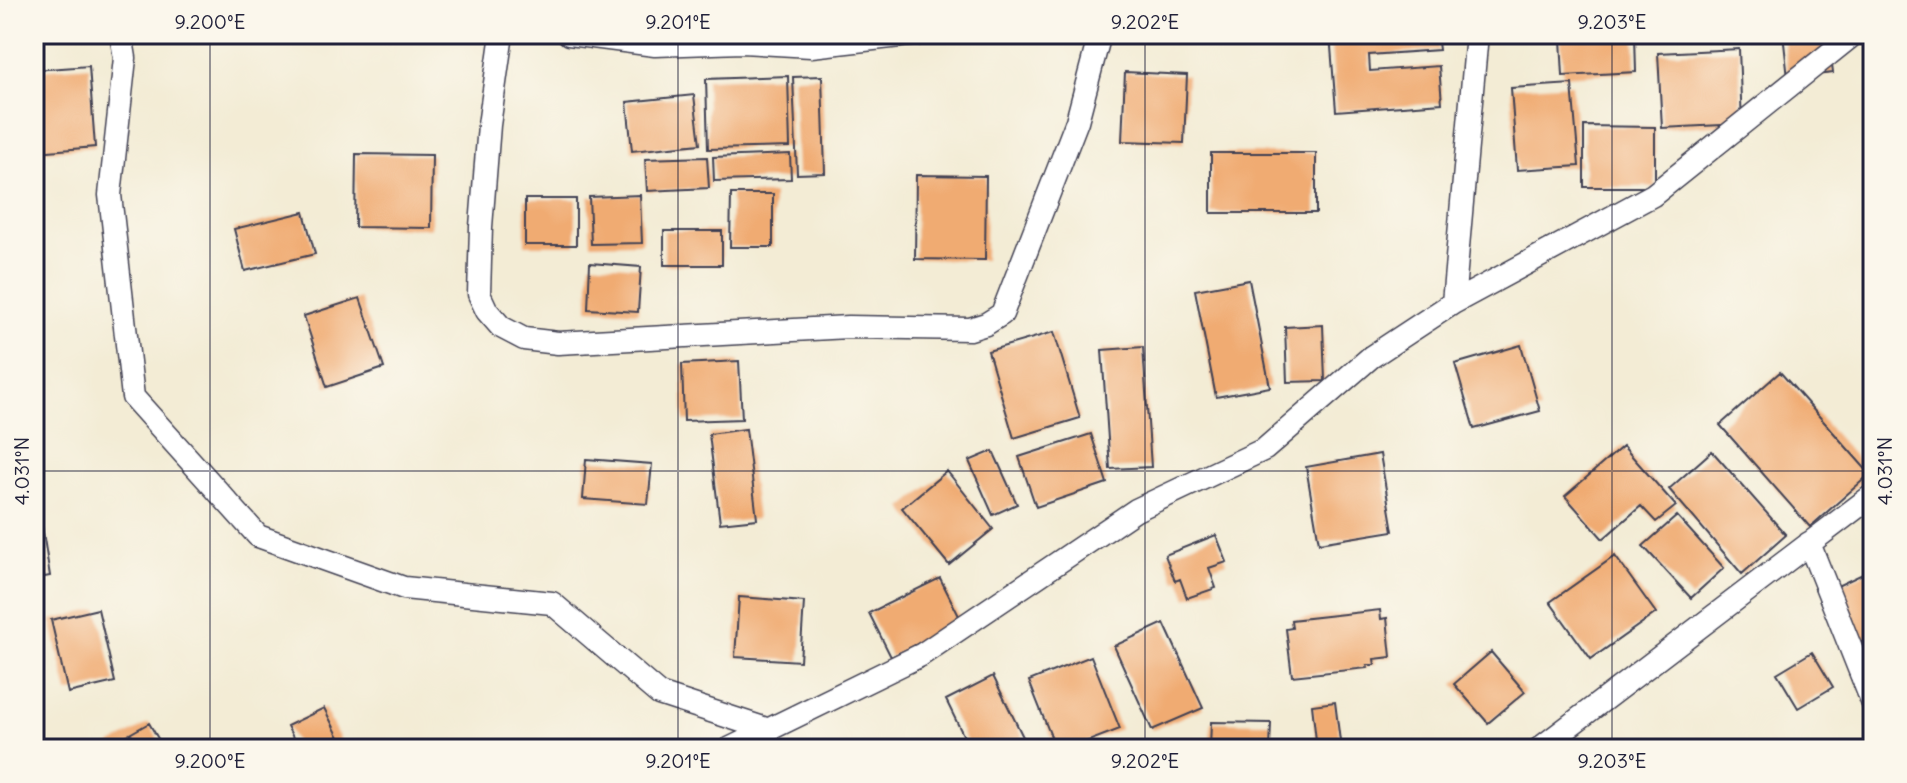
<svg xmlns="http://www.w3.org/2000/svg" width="1907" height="783" font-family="Delius,sans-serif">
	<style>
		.building { fill: #f0ab72 }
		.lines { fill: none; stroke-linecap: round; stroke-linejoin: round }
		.street-casing { stroke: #414052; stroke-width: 25 }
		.street { stroke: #fff; stroke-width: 22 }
		.ticks { fill: none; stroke: #22223b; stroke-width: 2; stroke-opacity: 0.45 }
		.neatline { fill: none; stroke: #22223b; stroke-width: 3 }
		.ticks-label { font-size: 20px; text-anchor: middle; fill: #22223b }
	</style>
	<rect width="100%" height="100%" fill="#fbf7ec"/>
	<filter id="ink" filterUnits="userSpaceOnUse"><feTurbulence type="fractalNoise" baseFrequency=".0125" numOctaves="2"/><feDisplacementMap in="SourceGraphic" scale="16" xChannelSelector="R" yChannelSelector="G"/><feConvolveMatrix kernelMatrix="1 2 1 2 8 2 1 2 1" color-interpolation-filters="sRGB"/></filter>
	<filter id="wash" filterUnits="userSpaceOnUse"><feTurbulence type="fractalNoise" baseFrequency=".006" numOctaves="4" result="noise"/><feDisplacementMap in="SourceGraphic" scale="32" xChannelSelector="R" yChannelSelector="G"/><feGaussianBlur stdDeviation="1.8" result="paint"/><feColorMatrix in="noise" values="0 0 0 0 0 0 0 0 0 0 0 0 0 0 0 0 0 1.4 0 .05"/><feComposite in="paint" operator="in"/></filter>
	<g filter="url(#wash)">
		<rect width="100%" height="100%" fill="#f3ecd5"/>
		<g id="blocks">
			<path class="building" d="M1330,34H1437L1439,50L1369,55L1370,71L1439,66L1442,103L1336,111Z
				M1596,34H1635L1636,72L1563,76L1561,39L1596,37Z
				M1783,34H1828L1833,73L1788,78Z
				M1739,49L1742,124L1662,128L1658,53Z
				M89,66L95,147L37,152L34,70Z
				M1125,72L1187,75L1184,143L1122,141Z
				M788,76L790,147L708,149L706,79Z
				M822,76L825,173L797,174L793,77Z
				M1572,84L1579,166L1517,170L1511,88Z
				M694,95L700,144L632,151L627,102Z
				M1584,126L1655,127V187H1584Z
				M1211,153H1316V213H1211Z
				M356,154L432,155L431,228L355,227Z
				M790,154L791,179L714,181L713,157Z
				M707,157L709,188L647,191L645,159Z
				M916,175L986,176L985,260L915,259Z
				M731,194H773V247H730Z
				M640,195L642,243L591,244L589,197Z
				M525,199H576V245H525Z
				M304,212L315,254L245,271L234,229Z
				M664,231H722V265H664Z
				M590,263L641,267L638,312L588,309Z
				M1249,280L1270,387L1216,397L1195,290Z
				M360,298L384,368L327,387L304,316Z
				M1323,325L1325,381L1287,382L1285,327Z
				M1054,332L1080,418L1014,438L988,351Z
				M1521,345L1540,411L1474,429L1455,364Z
				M1143,347L1151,467L1110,469L1102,350Z
				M739,361L742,419L684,421L682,364Z
				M1780,372L1870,474L1810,527L1720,425Z
				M746,429L757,519L720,523L709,434Z
				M1091,434L1107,483L1036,507L1019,457Z
				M1623,446L1676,506L1656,522L1641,506L1603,539L1565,496Z
				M993,451L1017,504L993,515L969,461Z
				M1712,451L1786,535L1742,574L1669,489Z
				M1380,454L1393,531L1319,543L1306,467Z
				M586,459L652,464L648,504L583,499Z
				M947,471L993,529L949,565L902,508Z
				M34,495H37L50,576L34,579Z
				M1677,516L1724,568L1691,598L1643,546Z
				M1216,535L1227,562L1209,568L1216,588L1187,598L1180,579L1175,581L1165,555Z
				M1615,556L1656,613L1591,659L1550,602Z
				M1873,569V637L1860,643L1833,588Z
				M940,578L962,622L891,657L869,613Z
				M739,597L804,602L800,661L735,657Z
				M98,609L115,682L68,693L51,620Z
				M1380,610L1381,619L1387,618L1391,657L1374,659L1375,665H1367L1368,668L1292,676L1286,629L1292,628L1291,620Z
				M1164,623L1203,708L1152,730L1114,646Z
				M1491,652L1525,692L1488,723L1454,684Z
				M1812,652L1833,687L1798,708L1777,673Z
				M1091,656L1120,729L1068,749H1056L1029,681Z
				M993,676L1029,749H970L946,700Z
				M1335,702L1341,749H1317L1312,705Z
				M324,708L345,749H299L287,726Z
				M1211,722L1271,723L1270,749H1210Z
				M149,723L164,749H103Z"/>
		</g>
	</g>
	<g filter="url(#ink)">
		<use href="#blocks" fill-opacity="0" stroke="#414052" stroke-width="2"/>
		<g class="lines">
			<g class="street-casing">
				<path id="street" d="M121,34L125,58L110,195L133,397L258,536L404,588L552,603L659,694L766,729
					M502,34L489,125L481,227L479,294L487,311L501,327L524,339L558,343L848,327L970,329L986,324L1002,314L1077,121L1100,34
					M569,34L655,45L742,42L811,46L918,34
					M1453,303L1477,34
					M1809,543L1873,704
					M729,749L921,655L1136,510L1265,449L1371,357L1453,303L1653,195L1854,34
					M1539,749L1873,495"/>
			</g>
			<use href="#street" class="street"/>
		</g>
	</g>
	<path class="ticks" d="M210,34V749M678,34V749M1145,34V749M1612,34V749M34,471H1873"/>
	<rect width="1907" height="783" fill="none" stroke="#fbf7ec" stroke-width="88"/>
	<rect x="44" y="44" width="1819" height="695" class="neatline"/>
	<g class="ticks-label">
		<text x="210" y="29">9.200°E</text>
		<text x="678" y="29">9.201°E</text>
		<text x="1145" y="29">9.202°E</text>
		<text x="1612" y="29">9.203°E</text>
		<text transform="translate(22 471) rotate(-90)" y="7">4.031°N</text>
		<text transform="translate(1885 471) rotate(-90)" y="7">4.031°N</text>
		<text x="210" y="768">9.200°E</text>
		<text x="678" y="768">9.201°E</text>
		<text x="1145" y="768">9.202°E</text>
		<text x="1612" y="768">9.203°E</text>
	</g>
</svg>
